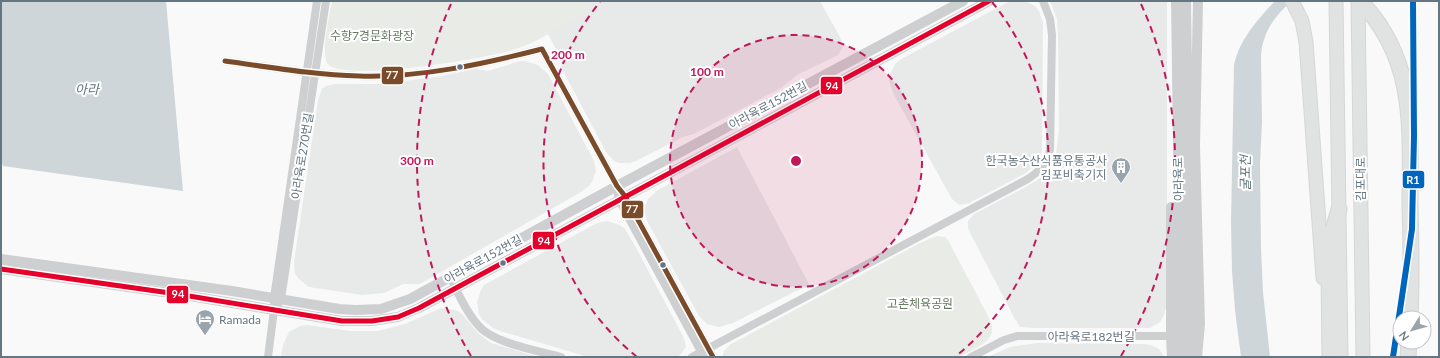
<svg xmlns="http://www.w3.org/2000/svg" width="1440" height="358" font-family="Lato,'Noto Sans KR',sans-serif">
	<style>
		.built { fill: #e8e9e9 }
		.green { fill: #e8ebe6 }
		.water { fill: #ced6d9 }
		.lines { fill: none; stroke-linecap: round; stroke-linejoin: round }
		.primary-casing { stroke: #d5d6d7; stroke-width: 15 }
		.motorway-casing { stroke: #d5d6d6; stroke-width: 17 }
		.minor { stroke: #cecfd0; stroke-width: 8 }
		.tertiary { stroke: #cecfd0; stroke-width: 10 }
		.primary { stroke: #e1e2e2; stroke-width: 13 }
		.motorway { stroke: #e1e2e2; stroke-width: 15 }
		.bus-1-casing { stroke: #fff; stroke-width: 8 }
		.bus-2-casing { stroke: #fff; stroke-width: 8 }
		.bus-1 { stroke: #7a4b2a; stroke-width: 5 }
		.bus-2 { stroke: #e4002b; stroke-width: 5 }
		.rail-1-casing { stroke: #fff; stroke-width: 9 }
		.rail-1 { stroke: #0065bd; stroke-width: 6 }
		.ring { fill: none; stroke: #c2185b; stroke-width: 2; stroke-dasharray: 7 5 }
		.bus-dot { fill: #657683; stroke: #fff; stroke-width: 1.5 }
		.labels { text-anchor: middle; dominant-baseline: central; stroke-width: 4; stroke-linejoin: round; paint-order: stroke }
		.park-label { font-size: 12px; fill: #687a64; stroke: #fff }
		.street-label { font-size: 12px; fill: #657683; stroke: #fff }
		.poi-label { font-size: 12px; fill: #657683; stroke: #fff; text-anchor: end }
		.water-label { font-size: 13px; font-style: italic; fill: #60757c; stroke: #fff }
		.centre { fill: #c2185b; stroke: #fff; stroke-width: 2 }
		.ring-label { font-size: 12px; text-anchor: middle; font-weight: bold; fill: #c2185b; stroke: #fff; stroke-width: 4; stroke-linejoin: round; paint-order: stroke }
		.line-badge { stroke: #fff; stroke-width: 1.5 }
		.badge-label { font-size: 11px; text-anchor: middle; font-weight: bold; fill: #fff }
	</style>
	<rect width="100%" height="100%" fill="#f9f9f9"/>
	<path class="built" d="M600,1H820L841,39L843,47L838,55L797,75L781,88L694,134L683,137L636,161L630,163H619L614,161L606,152L562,69L560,57L548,34Z
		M1010,1H1025L1035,6L1039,11L1043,23L1042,151L1037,163L1026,173L969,203L959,205L952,199L894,95L889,81L890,74L896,63L903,58Z
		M1050,1H1167V305L1163,317L1160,322L1150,328H1033L1020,327L1015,319L968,229V221L974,214L1024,188L1042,177L1050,168L1056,155L1059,129L1058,38L1057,19Z
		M520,61H525L538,65L548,74L594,161L596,171L592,182L589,186L581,192L420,284H403L384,293L362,295L309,287L299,279L295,274L294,262L318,100L322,89L326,86L335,84H392L405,81L442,76L475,69L488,71Z
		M737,147L810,286L796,291L733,323L719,327L707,324L699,316L647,221L644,210L648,199L658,190Z
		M607,221L620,225L625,229L634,244L684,338L686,347L680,355L677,357H588L500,331L493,328L482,319L479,314L477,302L481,290L484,285L595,224Z
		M445,308L458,311L462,314L478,333L491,343L538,357H281L283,345L289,332L300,326L307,325L350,331H377L405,324L439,309Z
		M1037,343L1145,344L1153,346L1159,349L1164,357H988L1010,347Z"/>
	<path class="green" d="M332,1H600C573,18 546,39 516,49C490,58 344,83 328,64C320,55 330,13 332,1Z
		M937,236L945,237L948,240L991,322C998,342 973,349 959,357H722L724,351L731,344L922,242Z"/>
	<path class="water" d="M1,1H166L183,191L3,166L1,159Z
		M1275,1H1292C1275,15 1263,32 1261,55L1262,122L1260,163L1261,247L1263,292L1270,357H1241L1235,310L1232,271L1231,222L1234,65C1239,40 1258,19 1275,1Z"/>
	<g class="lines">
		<g class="primary-casing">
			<path id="primary" d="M1292,1L1302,21L1306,42L1323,278
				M1336,1L1341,357
				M1358,1L1363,357"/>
		</g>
		<g class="motorway-casing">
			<path id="motorway" d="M1360,1C1417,60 1410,129 1410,205C1411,243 1412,280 1410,318
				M1330,357L1329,275L1331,238L1339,209
				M1408,357L1409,342"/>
		</g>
		<path class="minor" d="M225,61C269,67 314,75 359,76C420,78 483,64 542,49L617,186L625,196L713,357
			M618,195L619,200L704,357
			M450,277C458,293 466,312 478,325C492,343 539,351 561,357
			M278,304L281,299L326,1
			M268,357L274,310V298L317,1
			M692,357L1026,180C1038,173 1047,164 1050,150L1052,35L1050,19L1043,1
			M971,357L1004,340L1017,336H1171"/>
		<path class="tertiary" d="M1176,1L1181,357
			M1186,1L1191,357
			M1171,207V336L1172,357
			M1,259L232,291L339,309L356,310L381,309L410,299L617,186L963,1
			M1,269L177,294L342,321H372L398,317L419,308L456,288L989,1
			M1197,357L1200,324L1195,146L1198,1"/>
		<use href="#primary" class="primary"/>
		<use href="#motorway" class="motorway"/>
		<g class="bus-1-casing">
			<path id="bus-1" d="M225,61C269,67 314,75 359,76C420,78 483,64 542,49L617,186L625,196L713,357"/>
		</g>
		<g class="bus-2-casing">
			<path id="bus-2" d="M1,269L177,294L342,321H372L398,317L419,308L456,288L989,1"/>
		</g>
		<use href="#bus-1" class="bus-1"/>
		<use href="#bus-2" class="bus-2"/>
		<g class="rail-1-casing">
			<path id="rail-1" d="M1393,357L1412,229L1414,136L1413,1"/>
		</g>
		<use href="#rail-1" class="rail-1"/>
	</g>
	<circle cx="796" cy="161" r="126" fill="#c2185b" fill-opacity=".12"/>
	<g class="ring">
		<circle cx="796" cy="161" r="126"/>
		<path d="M637 357A252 252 0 0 1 600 2M992 2A252 252 0 0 1 955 357"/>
		<path d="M471 356A379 379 0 0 1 451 4M1141 4A379 379 0 0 1 1121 356"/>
	</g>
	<defs>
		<g id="building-pin" transform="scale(1)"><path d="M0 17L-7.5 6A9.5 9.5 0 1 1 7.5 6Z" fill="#99a4ac" stroke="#fff"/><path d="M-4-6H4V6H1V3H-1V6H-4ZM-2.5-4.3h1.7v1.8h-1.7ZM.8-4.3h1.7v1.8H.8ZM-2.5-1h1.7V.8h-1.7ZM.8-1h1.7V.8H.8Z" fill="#fff"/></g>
		<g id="hotel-pin" transform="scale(1)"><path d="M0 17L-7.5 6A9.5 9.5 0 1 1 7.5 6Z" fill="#99a4ac" stroke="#fff"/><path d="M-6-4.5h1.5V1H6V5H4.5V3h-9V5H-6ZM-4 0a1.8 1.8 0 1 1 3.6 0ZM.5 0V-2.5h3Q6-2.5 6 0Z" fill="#fff"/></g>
	</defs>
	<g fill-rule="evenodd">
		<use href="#building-pin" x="1121" y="167"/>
		<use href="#hotel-pin" x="205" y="319"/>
	</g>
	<g class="bus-dot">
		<circle cx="460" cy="67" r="3.5"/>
		<circle cx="503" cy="263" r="3.5"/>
		<circle cx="663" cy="265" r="3.5"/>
	</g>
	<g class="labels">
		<g class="park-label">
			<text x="372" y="35">수향7경문화광장</text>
			<text x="920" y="303">고촌체육공원</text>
		</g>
		<g class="street-label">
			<text transform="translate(768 105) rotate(-28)">아라육로152번길</text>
			<text transform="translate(302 156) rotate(-81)">아라육로270번길</text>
			<text transform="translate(1178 179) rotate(-91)">아라육로</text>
			<text transform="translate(1360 179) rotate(-90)">김포대로</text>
			<text transform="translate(483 259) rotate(-29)">아라육로152번길</text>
			<text x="1091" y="336">아라육로182번길</text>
		</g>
		<g class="poi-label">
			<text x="1107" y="160">한국농수산식품유통공사<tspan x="1107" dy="14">김포비축기지</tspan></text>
			<text x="219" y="319" text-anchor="start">Ramada</text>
		</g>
		<g class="water-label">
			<text x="87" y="89">아라</text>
			<text transform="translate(1245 173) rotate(-90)">굴포천</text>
		</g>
	</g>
	<circle cx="796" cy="161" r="6" class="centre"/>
	<g class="ring-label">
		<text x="568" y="59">200 m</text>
		<text x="707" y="76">100 m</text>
		<text x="417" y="165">300 m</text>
	</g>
	<g class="line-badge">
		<rect x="381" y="66" width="23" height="19" rx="4" fill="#7a4b2a"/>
		<rect x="820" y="76" width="23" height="19" rx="4" fill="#e4002b"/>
		<rect x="1402" y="170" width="23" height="19" rx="4" fill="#0065bd"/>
		<rect x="621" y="200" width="23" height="19" rx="4" fill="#7a4b2a"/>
		<rect x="532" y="231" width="23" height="19" rx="4" fill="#e4002b"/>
		<rect x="166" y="285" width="23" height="19" rx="4" fill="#e4002b"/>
	</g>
	<g class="badge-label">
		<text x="392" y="79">77</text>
		<text x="832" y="90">94</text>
		<text x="1413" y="184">R1</text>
		<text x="632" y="213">77</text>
		<text x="544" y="245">94</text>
		<text x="178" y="298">94</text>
	</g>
	<rect width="1440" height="358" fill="none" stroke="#657683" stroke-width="4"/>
	<g transform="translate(1412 330) rotate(233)"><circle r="19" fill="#ffffff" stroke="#c1c8cd"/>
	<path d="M0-3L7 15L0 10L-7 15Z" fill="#99a4ac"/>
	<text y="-6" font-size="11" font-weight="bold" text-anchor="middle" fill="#657683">N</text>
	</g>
</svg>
